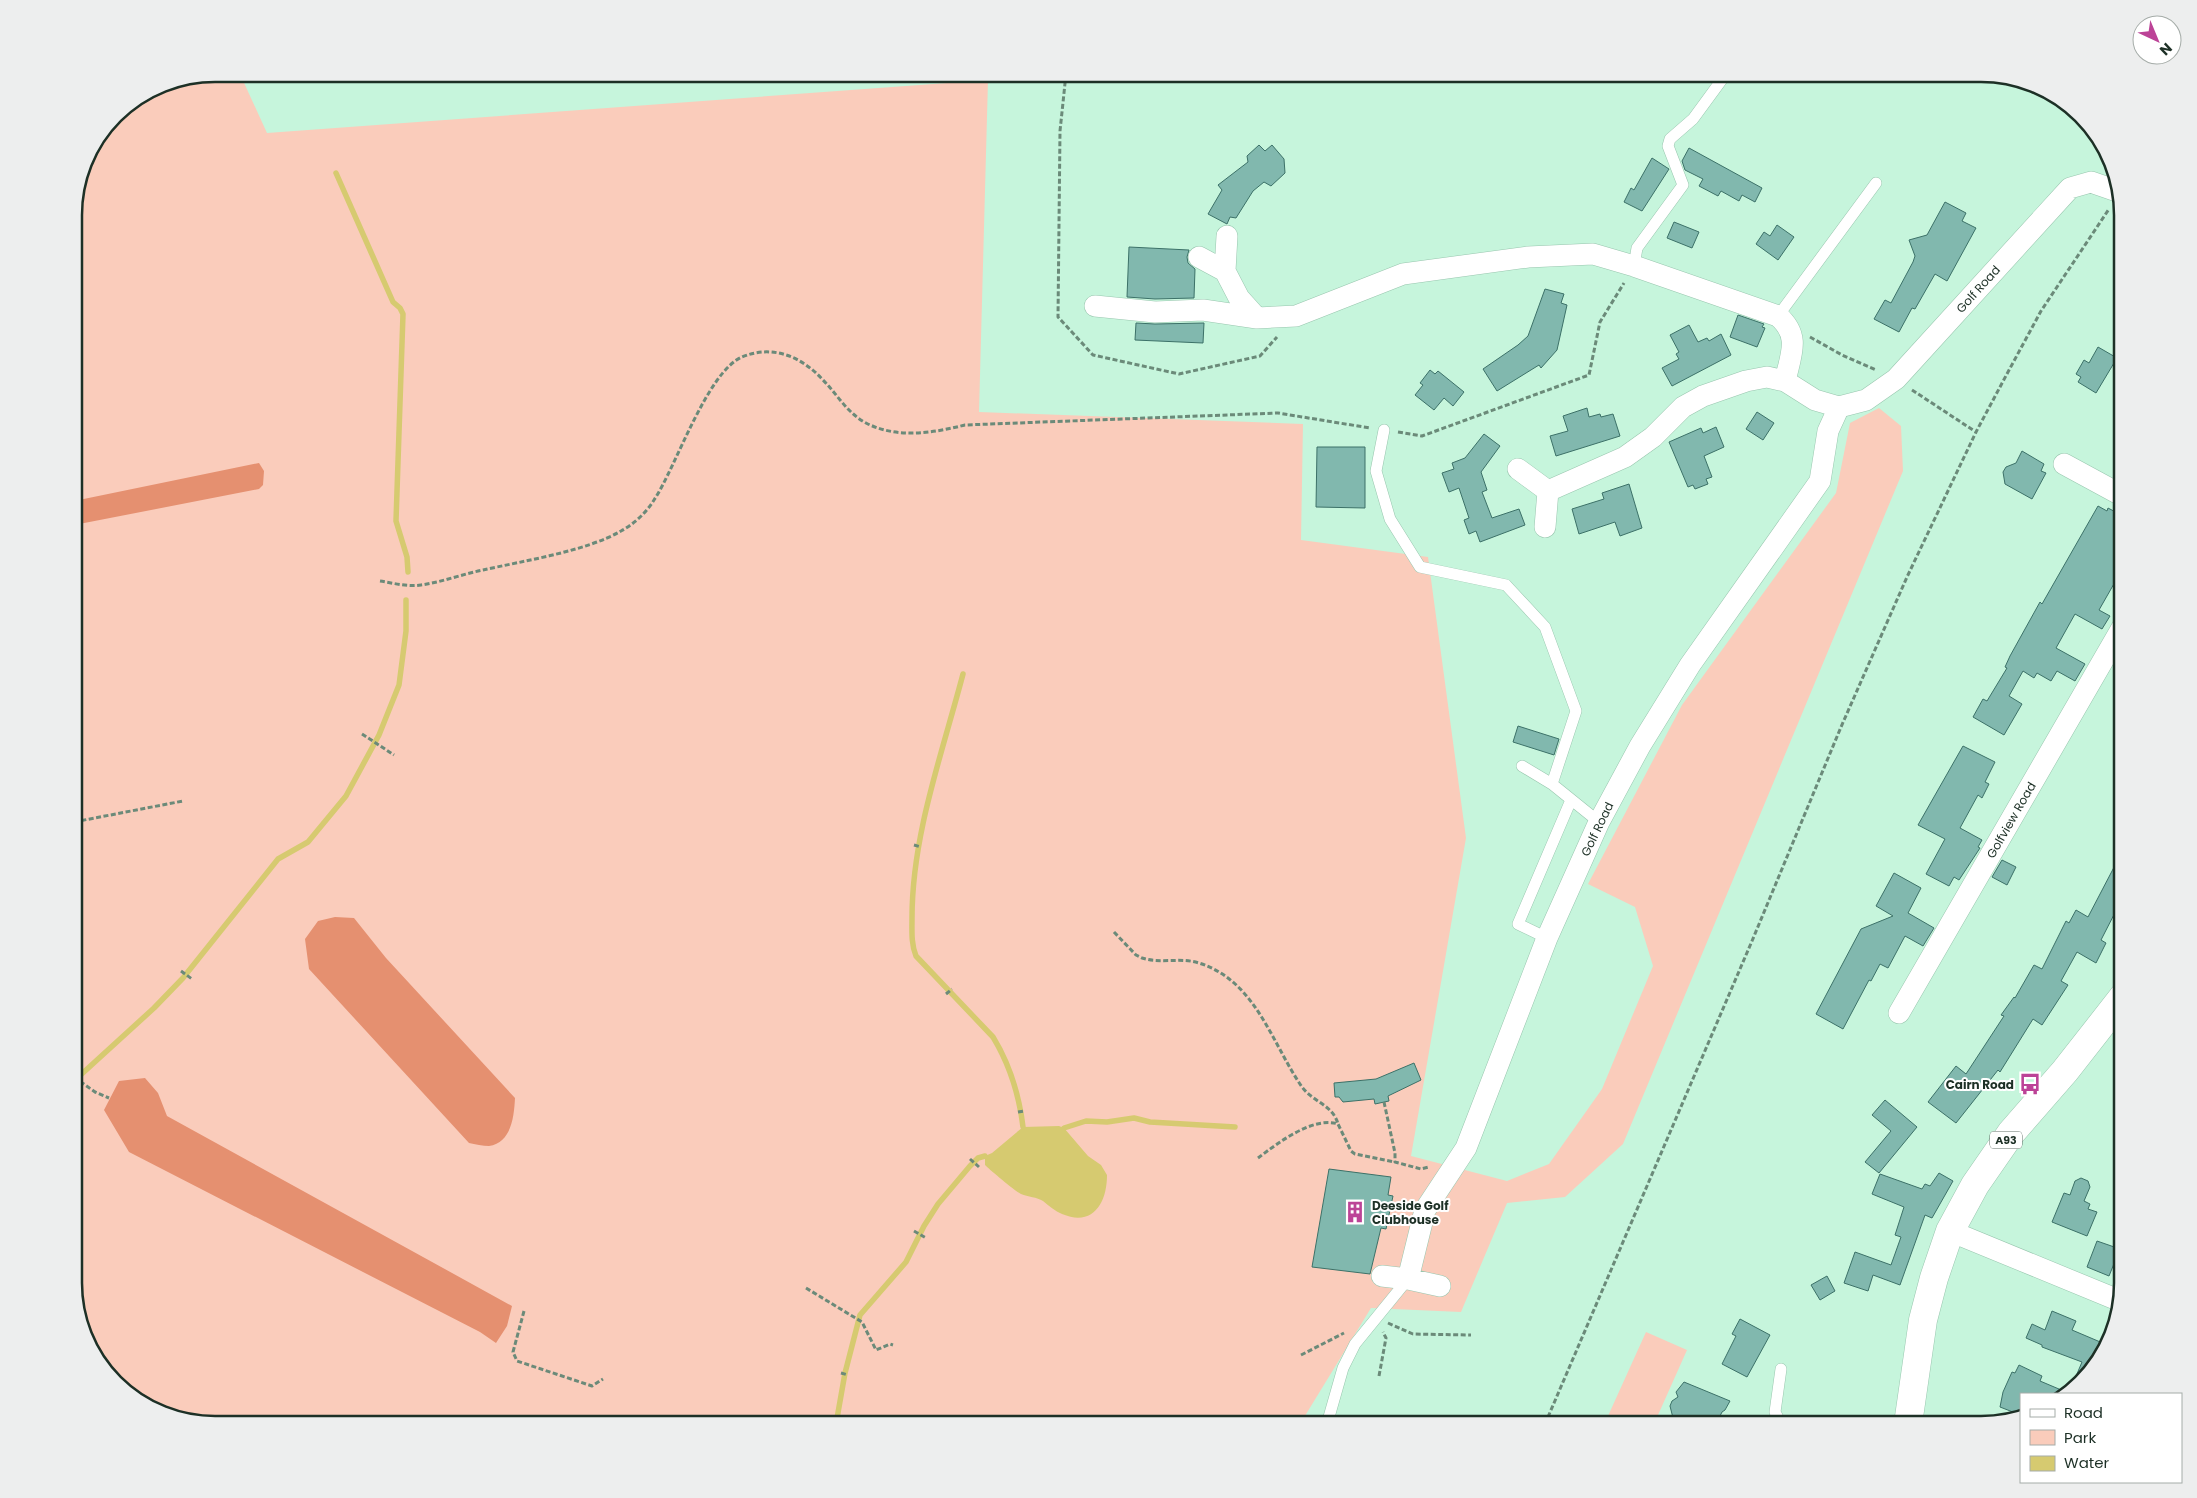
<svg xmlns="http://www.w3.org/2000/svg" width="2197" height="1498" font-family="Poppins,sans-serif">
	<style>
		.green { fill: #faccbb }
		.forest { fill: #e59070 }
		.water { fill: #d6ca70 }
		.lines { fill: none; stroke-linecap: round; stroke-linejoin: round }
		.stream { stroke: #d6ca70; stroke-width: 5.5 }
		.building { fill: #81b8ae; stroke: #3c7168 }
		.lane-casing { stroke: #98c6ae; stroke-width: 12 }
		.street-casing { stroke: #98c6ae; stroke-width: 22 }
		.primary-casing { stroke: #98c6ae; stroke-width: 29 }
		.path { stroke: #6b8a79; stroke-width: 3; stroke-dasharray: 5 2.5; stroke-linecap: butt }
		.lane { stroke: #fff; stroke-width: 11 }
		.street { stroke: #fff; stroke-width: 21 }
		.primary { stroke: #fff; stroke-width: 28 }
		.labels { text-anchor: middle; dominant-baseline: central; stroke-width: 4; stroke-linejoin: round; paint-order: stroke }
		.shield { fill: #fff; stroke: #616e67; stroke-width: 1 }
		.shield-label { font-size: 11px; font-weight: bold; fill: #1d3026 }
		.street-label { font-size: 12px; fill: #1d3026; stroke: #fff }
		.poi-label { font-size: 12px; font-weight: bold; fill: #1d3026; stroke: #fff; text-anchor: end }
		.rim { fill: none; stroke: #1d3026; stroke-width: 2.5 }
	</style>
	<rect width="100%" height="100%" fill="#c6f5dc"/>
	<path class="green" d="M216,74H240L267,133L988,80L979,412L1303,424L1301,540L1428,557L1466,838L1411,1156L1507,1181L1549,1164L1602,1089L1653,966L1635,907L1588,884L1682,705L1836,493L1850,423L1879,408L1901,426L1903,471L1623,1144L1565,1197L1507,1203L1461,1312L1371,1308L1300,1424H216L137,1400L93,1353L74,1291V207L85,161L116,115L162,84Z
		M1646,1332L1687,1350L1654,1424H1626L1608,1416Z"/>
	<path class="forest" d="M259,463L264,471L263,485L259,489L74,525V501Z
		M335,917L354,918L386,958L515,1098C514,1116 512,1142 489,1146C483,1146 475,1144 469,1143L309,969L305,939L318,921Z
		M145,1078L158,1093L167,1116L512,1306L507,1326L496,1343L480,1332L129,1152L104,1110L119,1081Z"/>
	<path class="water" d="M1059,1126L1064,1128L1088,1156L1101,1165L1107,1175C1107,1203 1093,1227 1062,1214C1055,1211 1049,1206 1043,1201C1037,1197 1028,1197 1021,1194C1016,1192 989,1169 985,1165V1156L992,1153L1023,1127Z"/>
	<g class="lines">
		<path class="stream" d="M336,173L393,302L400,308L403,314L396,521L407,557L408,572
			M963,674C942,754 912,835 912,918C912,931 911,944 916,956L993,1037C1010,1065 1019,1094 1023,1127
			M74,1081L154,1008L183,978L278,859L308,842L346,796L379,735L399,685L406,631V600
			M1064,1128L1086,1121L1107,1122L1134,1118L1150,1122L1235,1127
			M836,1424L845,1373L860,1315L906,1262L924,1226L938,1204L970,1166L978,1158L985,1156"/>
	</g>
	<path class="building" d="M1259,145L1265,151L1272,145L1284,159L1285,173L1271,186L1264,182L1253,191L1236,218L1230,217L1227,224L1208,214L1222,190L1218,185L1248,162L1247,156Z
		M1689,148L1762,188L1755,202L1742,195L1739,201L1721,191L1718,196L1699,186L1703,179L1685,170L1682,161Z
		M1652,158L1669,169L1642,211L1624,202L1631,188L1634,190Z
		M1945,202L1966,213L1962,221L1976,228L1947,281L1935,274L1915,309L1912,308L1899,332L1874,319L1885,300L1891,303L1913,262L1915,256L1909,240L1927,235Z
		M1674,222L1699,232L1692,248L1667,238Z
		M1777,225L1794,237L1778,260L1756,244L1764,232L1770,236Z
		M1129,247L1189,250L1187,257L1188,263L1195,269L1194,298L1155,299L1127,297Z
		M1545,289L1564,294L1561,303L1567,305L1557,350L1541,368L1539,365L1497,391L1483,369L1518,345L1528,336Z
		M1738,315L1764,324L1762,327L1765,328L1757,347L1730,337Z
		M1136,323L1155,324L1204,323L1203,343L1135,340Z
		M1689,325L1698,342L1707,338L1709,341L1721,334L1731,355L1672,386L1662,368L1679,359L1676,354L1679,352L1670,335Z
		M2098,347L2117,358L2096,393L2078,382L2081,377L2076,374L2084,360L2089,363Z
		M1430,370L1435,374L1438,371L1464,392L1453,406L1444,398L1434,410L1415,395L1423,385L1420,383Z
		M1587,408L1589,417L1600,414L1601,417L1613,414L1620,436L1556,456L1550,436L1568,431L1563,416Z
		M1757,412L1774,423L1763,440L1746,429Z
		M1716,427L1724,447L1704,456L1712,477L1706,479L1708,484L1695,489L1693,485L1688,487L1669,442L1701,428L1703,433Z
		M1484,434L1500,446L1481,472L1487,490L1482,492L1492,518L1519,509L1525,525L1480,542L1476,531L1469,534L1464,520L1469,518L1459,488L1449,492L1442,473L1454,469L1452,463L1465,458Z
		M1317,447H1365V508L1316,507Z
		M2022,451L2044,464L2041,471L2046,473L2032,499L2005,484L2003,472L2006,467L2016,463Z
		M1629,484L1642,528L1620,536L1615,522L1579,534L1572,509L1604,499L1602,493Z
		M2098,506L2107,511L2108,508L2123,516V568L2099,610L2110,616L2102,629L2075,614L2056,648L2085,664L2075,681L2057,671L2051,681L2037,673L2034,678L2023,671L2009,696L2022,704L2004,735L1973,717L1983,699L1987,701L2007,668L2005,667L2010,656L2040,602L2042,604Z
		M1518,726L1559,739L1554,755L1513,742Z
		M1963,746L1995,762L1985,782L1989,784L1982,798L1978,795L1960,828L1982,840L1978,847L1980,848L1959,880L1954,877L1949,886L1926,874L1945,839L1918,825Z
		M2123,850V897L2101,940L2106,943L2096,963L2077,952L2061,981L2068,985L2042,1025L2033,1019L2000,1072L1998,1070L1956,1123L1928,1102L1956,1066L1966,1074L2004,1016L2001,1015L2014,997L2015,998L2034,965L2042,969L2066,921L2069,923L2076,910L2088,917Z
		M2002,860L2016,867L2007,885L1992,877Z
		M1894,873L1921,888L1908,913L1934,928L1923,946L1905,936L1888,968L1880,964L1871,981L1869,980L1843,1029L1816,1014L1861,929L1893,916L1876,906Z
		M1414,1063L1421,1080L1388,1096L1389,1101L1375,1104L1374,1099L1343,1102L1339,1097H1335L1334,1083L1376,1079Z
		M1885,1100L1917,1127L1879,1173L1865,1162L1891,1131L1872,1115Z
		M1329,1169L1391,1177L1388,1195L1393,1196L1386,1229L1381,1228L1370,1274L1312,1267Z
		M1939,1173L1953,1181L1932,1218L1925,1215L1900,1285L1873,1275L1868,1291L1844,1283L1855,1252L1891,1265L1901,1237L1895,1235L1904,1207L1872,1194L1880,1174L1922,1189L1925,1184L1930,1186Z
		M2081,1178L2088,1181L2090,1187L2084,1201L2090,1204L2088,1209L2097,1212L2087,1236L2052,1222L2064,1193L2070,1195L2075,1181Z
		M2097,1241L2120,1249L2109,1276L2087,1267Z
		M1827,1276L1835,1291L1820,1300L1811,1285Z
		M2052,1311L2076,1321L2072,1330L2105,1344L2099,1361L2071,1388L2082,1362L2042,1347V1345L2026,1338L2032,1324L2045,1330Z
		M1740,1319L1770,1335L1747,1377L1722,1364L1736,1336L1732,1334Z
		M2019,1365L2042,1376L2040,1381L2066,1392L2064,1394H2021V1414H2018L2000,1407L2003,1392L2012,1372L2015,1373Z
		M1684,1382L1730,1401L1725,1410L1722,1412L1716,1424H1690L1673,1418L1670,1406L1672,1401L1678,1397L1676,1392Z"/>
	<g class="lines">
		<g class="lane-casing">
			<path id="lane" d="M1634,266L1637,248L1683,185L1668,146L1670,139L1693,119L1726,74
				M1778,316L1876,183
				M1384,430L1376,471L1390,519L1420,567L1506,585L1545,627L1576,711L1552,784
				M1522,766L1552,784L1599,822
				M1547,938L1518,924L1571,800
				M1327,1424L1343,1368L1355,1344L1408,1279
				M1781,1424L1775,1412L1781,1369"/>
		</g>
		<g class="street-casing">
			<path id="street" d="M1227,236L1225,271L1239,298L1257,318
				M1199,257L1225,271
				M1095,306L1155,312L1203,310L1257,318L1296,316L1403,274L1528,257L1593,254L1634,266L1778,316C1801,336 1791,354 1785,381
				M2064,464L2123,496
				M1518,469L1548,491L1545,527
				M1548,491L1625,457L1653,437L1683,407L1703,396L1746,381L1767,377L1785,381L1815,400L1839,407L1866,400L1896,379L2070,188L2091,182L2117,191
				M1899,1013L2123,626
				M1950,1231L2118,1300
				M1382,1276L1408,1279L1440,1286
				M1408,1279L1425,1210L1466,1148L1547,938L1599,822L1640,746L1690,665L1820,481L1828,431L1839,407"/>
		</g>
		<g class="primary-casing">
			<path id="primary" d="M1908,1424L1923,1320L1934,1278L1950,1231L1975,1185L2011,1133L2065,1071L2123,997"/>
		</g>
		<path class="path" d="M1066,74L1060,131L1058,317L1093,355L1179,374L1260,356L1277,337
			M1810,337L1842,355L1876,370
			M1912,390L1976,432
			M1398,432L1422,436L1589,375L1600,322L1624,283
			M380,581C393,583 407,587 421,585C442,582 463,574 483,570C523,561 587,551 621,531C634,524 646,513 654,500C676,467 707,372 742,357C773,344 802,357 823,380C837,394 847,413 866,423C897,439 933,433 965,425L1278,413L1370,428
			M362,734L394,755
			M74,822L183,801
			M914,845L921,847
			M1114,932L1136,955L1142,958C1160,964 1180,957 1199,963C1256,981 1271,1042 1302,1087C1313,1102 1333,1105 1338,1124
			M181,971L192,979
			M946,994L952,989
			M74,1077L95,1092L109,1098
			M1384,1102L1395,1153V1162L1421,1169L1429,1167
			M1018,1112L1025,1111
			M1258,1158C1278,1143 1313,1116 1338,1124L1351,1151L1355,1154L1395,1162
			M970,1159L979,1167
			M914,1231L926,1238
			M806,1288L862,1322L876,1350L890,1344L893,1345
			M524,1311L513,1352L517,1361L592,1386L603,1379
			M1388,1323L1413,1334L1471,1335
			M1301,1355L1344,1333
			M841,1373L848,1375
			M1379,1376L1386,1338L1383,1332
			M1545,1424L1752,941L1841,727L1907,577L1976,432L2008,372L2041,311L2109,209"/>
		<use href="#lane" class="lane"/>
		<use href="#street" class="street"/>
		<use href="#primary" class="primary"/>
	</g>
	<defs>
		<g id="bus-bare" transform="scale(1.725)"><path d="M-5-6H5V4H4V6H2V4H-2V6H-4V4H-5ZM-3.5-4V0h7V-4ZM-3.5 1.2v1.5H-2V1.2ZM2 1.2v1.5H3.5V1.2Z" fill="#bc4397" stroke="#fff" stroke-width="2.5" paint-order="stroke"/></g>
		<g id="building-bare" transform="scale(1.725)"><path d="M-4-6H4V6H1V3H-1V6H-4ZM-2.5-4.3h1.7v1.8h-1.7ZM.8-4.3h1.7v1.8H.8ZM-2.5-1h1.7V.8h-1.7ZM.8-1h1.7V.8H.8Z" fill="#bc4397" stroke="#fff" stroke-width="2.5" paint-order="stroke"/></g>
	</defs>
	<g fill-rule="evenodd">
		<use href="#bus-bare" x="2030" y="1084"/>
		<use href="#building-bare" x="1355" y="1212"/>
	</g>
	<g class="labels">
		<rect class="shield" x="1990" y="1131.5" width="32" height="17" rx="4"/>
		<g class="shield-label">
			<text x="2006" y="1140">A93</text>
		</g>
		<g class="street-label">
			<text transform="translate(1978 289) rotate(-48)">Golf Road</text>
			<text transform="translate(2011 820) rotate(-60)">Golfview Road</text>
			<text transform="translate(1597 829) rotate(-64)">Golf Road</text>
		</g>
		<g class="poi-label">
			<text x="2014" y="1084">Cairn Road</text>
			<text x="1372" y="1205" text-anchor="start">Deeside Golf<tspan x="1372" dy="14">Clubhouse</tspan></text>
		</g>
	</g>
	<path d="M0 0H2197V1498H0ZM215 82H1981A133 133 0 0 1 2114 215V1283A133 133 0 0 1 1981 1416H215A133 133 0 0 1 82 1283V215A133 133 0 0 1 215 82Z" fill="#edeeee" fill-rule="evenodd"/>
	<path class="rim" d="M215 82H1981A133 133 0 0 1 2114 215V1283A133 133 0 0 1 1981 1416H215A133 133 0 0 1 82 1283V215A133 133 0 0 1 215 82Z"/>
	<rect x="2020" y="1393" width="162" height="90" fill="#ffffff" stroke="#a5aca8"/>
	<rect x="2030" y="1409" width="25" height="8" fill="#ffffff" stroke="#a5aca8"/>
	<text x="2064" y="1418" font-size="15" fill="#1d3026">Road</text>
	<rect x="2030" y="1430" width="25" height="15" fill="#faccbb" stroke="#a5aca8"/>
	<text x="2064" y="1443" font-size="15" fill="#1d3026">Park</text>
	<rect x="2030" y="1456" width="25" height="15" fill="#d6ca70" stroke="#a5aca8"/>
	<text x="2064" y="1468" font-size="15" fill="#1d3026">Water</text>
	<g transform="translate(2157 40) rotate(136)"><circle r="24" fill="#ffffff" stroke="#a5aca8"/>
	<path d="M0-4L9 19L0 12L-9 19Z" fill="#bc4397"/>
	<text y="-8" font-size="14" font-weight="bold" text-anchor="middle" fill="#1d3026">N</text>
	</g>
</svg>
